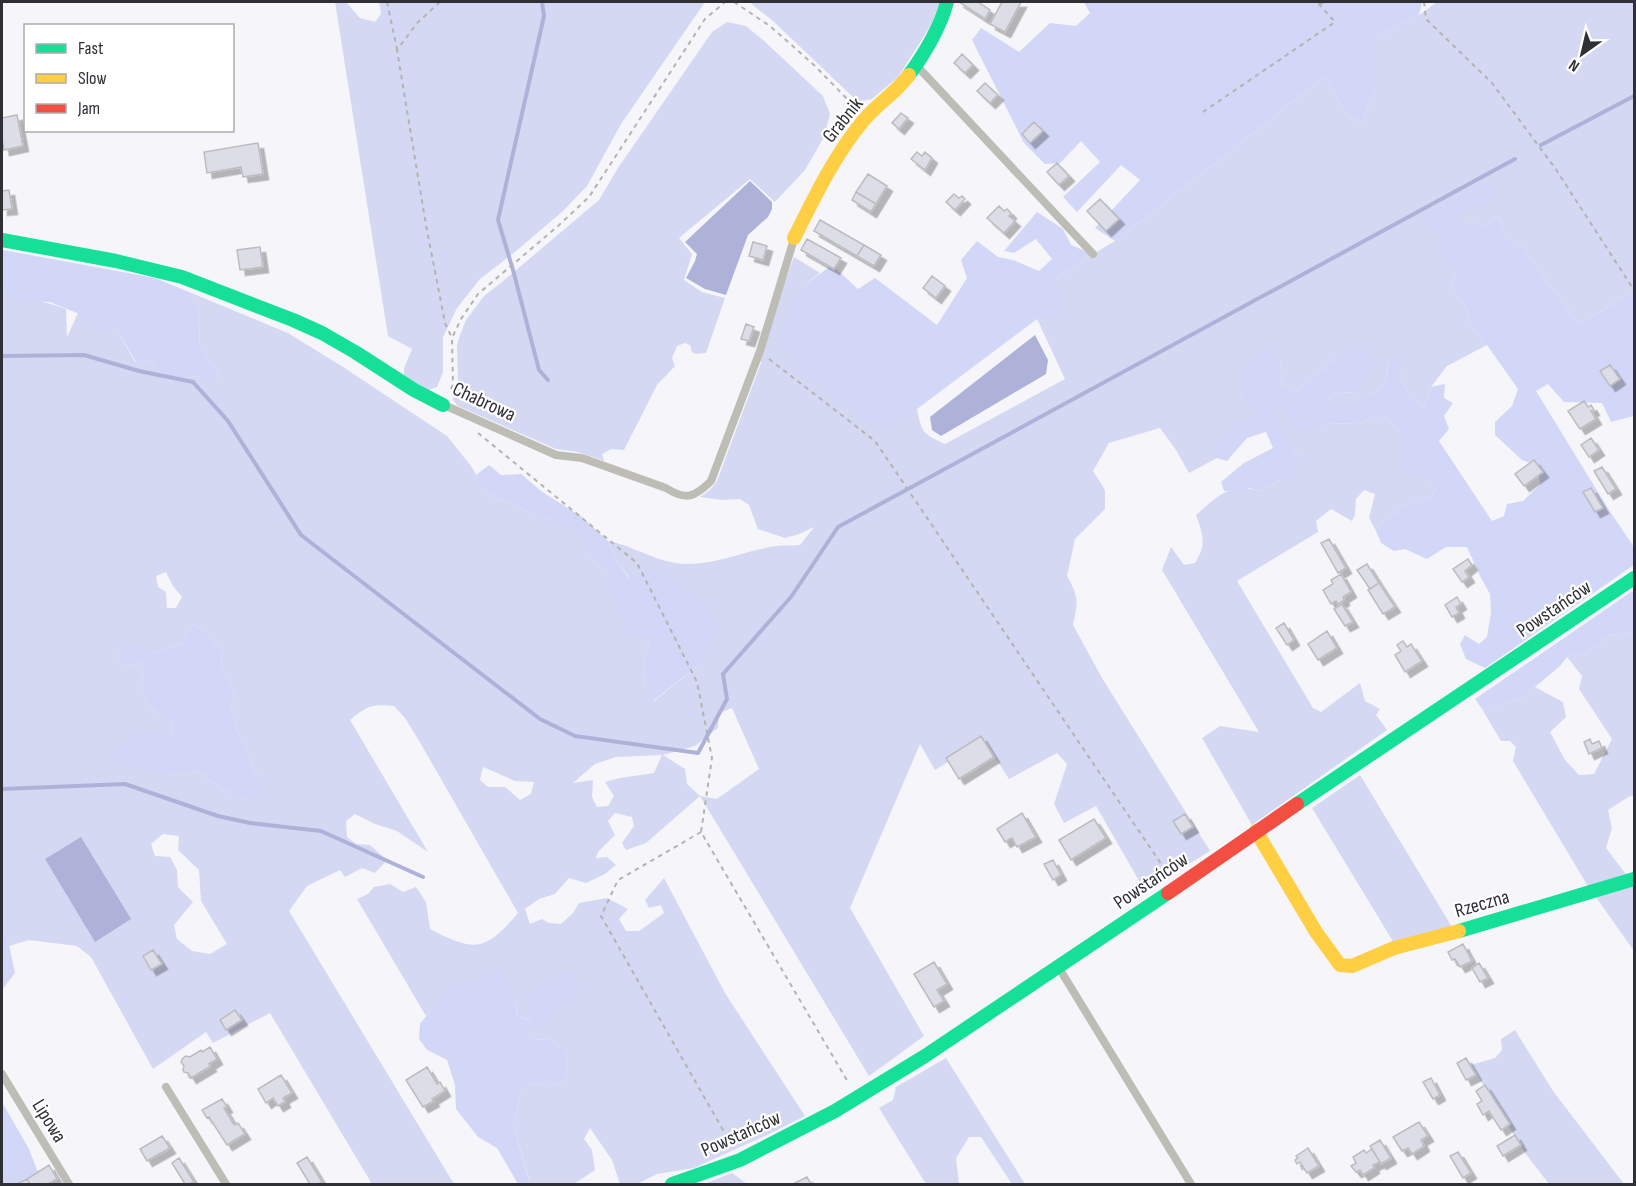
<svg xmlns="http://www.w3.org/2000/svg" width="1636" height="1186" font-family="'Sofia Sans Condensed',sans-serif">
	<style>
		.green { fill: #d5d8f3; fill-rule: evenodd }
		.forest { fill: #d3d7f7 }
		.water { fill: #aeb2d8 }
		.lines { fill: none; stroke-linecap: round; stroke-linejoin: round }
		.stream { stroke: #aeb2d8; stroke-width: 4 }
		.building { fill: #dcdde6; stroke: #bbbcc0; stroke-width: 1.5; filter: url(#shadow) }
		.path { stroke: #b3b3b0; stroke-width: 2; stroke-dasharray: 4.5 4.5; stroke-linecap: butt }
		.lane { stroke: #bdbcb5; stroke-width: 8 }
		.fast { stroke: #16e098; stroke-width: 14 }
		.slow { stroke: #ffcf43; stroke-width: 14 }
		.jam { stroke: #f24e42; stroke-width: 14 }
		.labels { text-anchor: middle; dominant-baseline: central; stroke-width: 4.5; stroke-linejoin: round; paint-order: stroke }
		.street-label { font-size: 20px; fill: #2f3035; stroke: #fff }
	</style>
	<defs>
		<filter id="shadow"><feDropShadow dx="5.5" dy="5.5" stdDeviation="0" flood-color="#0004"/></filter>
	</defs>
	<rect width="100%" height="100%" fill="#f5f5fa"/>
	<path class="green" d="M335,2H346L360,18L375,22L381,14L379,2H705L621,124L587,186L563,211L515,252L480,279L457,308L443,337V372L437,387L428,390L404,377V368L412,349L388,336Z
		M749,2H940L931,25L898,77L872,99L860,101L854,98L773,21Z
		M1437,2H1634V291L1579,325L1521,247L1505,237L1498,216L1484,226L1463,220L1457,214H1425L1444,234L1456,270L1452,290L1467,308L1470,326L1487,345L1447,366L1431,387L1424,408L1411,398L1398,376L1406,362L1389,360L1385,384L1372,396L1342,412L1327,402L1333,394L1355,392L1338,357L1297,391L1282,385L1280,361L1239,392L1259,416L1217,445V458L1189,473L1176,450L1160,428L1109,443L1093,471L1105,490V509L1075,539L1067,576C1079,596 1078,603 1073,625L1102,678L1210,851L1145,891L1096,806L1064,823L1054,804L1067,764L1057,753L1009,779L984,740L935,770L920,744L850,908L924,1036L869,1076L700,796L646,843L626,850L622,843L634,826L632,817L615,813L608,821L615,835L598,852L596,858L607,857L616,865L605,874L586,883L569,878L555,894L539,899L525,909L530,924L542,919L549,923L561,924L573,913L579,903L607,898L628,909L619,919L626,931H639L664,913L661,905L649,908L645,900L664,878L725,993L805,1116L767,1135L694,1168L657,1174L637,1184H620L612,1160L590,1128L584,1139L592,1150L595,1170L574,1184H527L530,1182L513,1126L521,1091L530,1083L543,1084L549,1079L558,1085L567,1077L566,1051L551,1040L532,1039L523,1032L554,987L531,1020L518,1017L514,998L482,979L449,988L426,1016L357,899L368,894L374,887L390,884L403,892L416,887L426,902L430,929C474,952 485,952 518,913L418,739L405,718L394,706C371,704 367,706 350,720L428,852L397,831L375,824L355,814L346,821L347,837L356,844L370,845L387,860L375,873L362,868L345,877L340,870L307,886L289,911L454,1184H372L270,1013L213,1043L206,1032L153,1069L91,957L77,946L29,940L9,946L7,936L2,930V286L8,295C27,300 47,301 66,309L67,337L78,313L117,329L135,362L156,360L168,382L197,376L216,383L218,370L208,359L200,344L198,309L189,292L288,333L343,367L447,436L471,466L488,494L529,512L579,530L590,558L611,574L650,637L644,661L645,694L654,701L700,664L629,577L617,562L608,541C631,545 651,559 675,563C710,568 742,551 776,546C784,545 792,546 800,545L814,527L799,534L785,538L758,529L749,505L740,499L722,500L700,497L710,490L717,481L761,363L760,351L794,257L820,273L802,287L887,425L917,409C922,434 924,434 945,444L1065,379L1037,319L1054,280L1093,254L1115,241L1325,76L1347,115L1362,123L1376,85V37L1419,15ZM166,572L173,586L182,597L176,608H167L166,592L158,587L156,576ZM193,624L207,633L222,651L221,668L234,691L231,705L237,730L260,782L243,800L220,787L198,771L164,775L172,738L173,722L153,709L142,691L143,663L126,666L117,660L119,647L153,653L183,644ZM732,708L759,769L717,799L700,796L687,784L685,769L663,755L695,746L718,728L719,713ZM662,755L654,773L620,778L605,782L614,796L608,806L597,807L592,797L593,780L573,783L595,764L616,757ZM483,767L515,781L534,782L531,794L520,800L505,787H488L480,780ZM163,834L179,836L178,850L199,870L201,901L227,944L210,954L192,951L177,939L174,925L193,902L178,887L177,870L170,857L155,856L151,844Z
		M727,22L746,26L763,40L823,96L830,114L824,137L805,170L775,202L750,179L679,238L692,254L684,280L702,292L725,298L706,353L696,354L692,352L690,345L685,343L677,346L672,358L675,366L657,385L624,450L611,449L602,454L604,461L578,452L556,449L458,406L453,400L458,382L457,345L460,335L466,320L484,296L502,282L599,200L618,168L712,32Z
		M1278,405L1312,430L1328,423L1356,424L1384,415L1401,432V466L1421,474L1436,489L1430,499L1407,505L1375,529L1369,518L1375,494L1364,490L1356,499L1355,515L1352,521L1331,509L1316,521L1318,532L1237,581L1313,708L1321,712L1360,683L1365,701L1380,709L1376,715L1387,730L1252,825L1202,738L1220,726L1259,732L1162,570L1171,547L1184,565L1195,563C1207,544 1203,535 1196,515C1218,496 1229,482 1260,491L1282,479L1298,457L1273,415Z
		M1634,632V796H1630L1608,810L1612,828L1606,848L1634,885V951L1586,883L1513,761L1516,747L1510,741H1501L1482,709L1522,698L1535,687L1563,702L1566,717L1550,732L1565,760L1579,775L1594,774L1612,739L1579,689L1582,676L1567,657L1586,652L1609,635Z
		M1360,775L1452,927L1394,943L1312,808Z
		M1515,1030L1553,1091L1624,1184H1549L1525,1153L1471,1065L1495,1058L1502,1050L1501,1039Z
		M946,1058L1025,1184H1012L981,1137H969L956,1158L959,1184H926L879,1108L893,1100L896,1087Z
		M732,1173L747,1184H704Z"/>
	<path class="forest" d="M1084,2H1422L1419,15L1376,37V85L1362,123L1347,115L1325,76L1115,241L1095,228L1140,180L1121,165L1077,212L1063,197L1100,162L1081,141L1060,163L1045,164L1024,143L972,40L981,28L1019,52L1050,23L1076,26L1090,13Z
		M1488,181L1495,191L1487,203L1458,214L1463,220L1484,226L1498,216L1505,237L1521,247L1579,325L1634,291V416L1611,422L1602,403L1564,402L1548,384L1536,391L1609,510L1634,547V565L1485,668L1466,659L1460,644L1465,635L1479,644L1487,637L1491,612L1490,594L1481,578L1467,547H1446L1427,559L1405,549L1394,551L1381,543L1375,529L1407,505L1430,499L1436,489L1421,474L1408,479L1401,466V432L1384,415L1356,424L1328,423L1312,430L1297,429L1278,405L1274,415L1298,457L1293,479H1282L1260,491L1249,488L1240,491H1224L1221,482L1244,463L1273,448L1266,432L1247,438L1227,461L1217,458V445L1239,421L1258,416L1239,392L1241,373L1259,351L1269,348L1280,361L1282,385L1297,391L1338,357L1362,346L1375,362L1370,374L1355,392L1333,394L1327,402L1342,411L1372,396L1385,384L1389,360L1403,351L1406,362L1398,376L1411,398L1424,408L1431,387L1445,384L1444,398L1453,403L1444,416L1449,429L1439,441L1492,521L1504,516L1507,504L1523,501L1540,485L1538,466L1522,460L1495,435V422L1512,406L1518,389L1487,345L1470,326L1467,308L1452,290L1456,270L1438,254L1444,234L1427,228L1425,214Z
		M1037,212L1063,229L1071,245L1093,254L1054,280L1063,298L1059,315L1037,319L917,409L885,427L864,419L801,371L780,341L790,306L802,287L832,265L858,289L875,278L937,325L967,278L961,260L977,241L998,257L1013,260L1039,271L1052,259L1036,239L1014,253L1004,251Z
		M3,250L155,278L189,292L198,309L200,344L208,359L218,370L216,384L197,376L167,382L159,371L156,360L136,362L117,329L97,332L89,318L50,302L16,301L8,295L2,286V251Z
		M489,465L501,475L521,474L541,491L582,517L608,541L617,562L628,577L650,569L680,586L711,607L718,626L700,664L653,701L645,694L644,661L650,637L629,635L609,590L611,574L590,558L578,530L529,512L488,494L476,475Z
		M1631,592H1634V632L1609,635L1586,652L1567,657L1560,666L1522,698L1482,709L1475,699Z
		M193,624L207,633L222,651L221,668L234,691L231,705L237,730L260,782L264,794L243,800L220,787L198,771L165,775L119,762L111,757L113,749L143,732L172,737L173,722L153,709L142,691L143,663L126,666L117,660L119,647L141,643L153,653L183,644Z
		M2,930L7,936L15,973L2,990Z
		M496,969L506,974L514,998L518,1017L530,1020L529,995L542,982L554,986L562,970L571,972L578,988L574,1000L558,1003C551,1024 544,1026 524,1032L532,1039L551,1040L566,1051L567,1077L558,1085L549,1079L543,1084L530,1083L521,1091L513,1126L530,1183L527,1184H518L497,1148L478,1137L456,1109L455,1085L447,1060L427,1050L419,1039L420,1024L449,987L482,979Z
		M2,1102L29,1149L41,1180L39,1184H2Z"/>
	<path class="water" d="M750,181L772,202V209L768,217L748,235L726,295L705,289L686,278L695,261L697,254L685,242Z
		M1035,335L1048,360L1046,374L941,436L932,430L930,417Z
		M81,837L131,919L95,942L45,859Z"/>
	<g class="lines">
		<path class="stream" d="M542,2L544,16L498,220L513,270L539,370L548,380
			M1541,145L1634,96
			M2,356L84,355L139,371L193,382L228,421L301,535L540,719L575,736L698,753L727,699L723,674L791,597L838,527L1515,159
			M2,789L125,784L218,816L250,823L321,831L423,877"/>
	</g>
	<path class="building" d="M959,2H978L990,10L985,19Z
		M1002,2H1021L1005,32L990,24Z
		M962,54L973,65L965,73L954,63Z
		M985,83L998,95L990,103L977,91Z
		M901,113L908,118L899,129L892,123Z
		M17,115L23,146L4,150L2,139V118Z
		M1034,122L1043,131L1030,143L1022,134Z
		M258,143L263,174L243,177L241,167L207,173L204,152Z
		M917,152L922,156L925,152L932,158L925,170L911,159Z
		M1057,163L1069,176L1059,185L1047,172Z
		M868,174L887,186L876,204L856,192Z
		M9,190L12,209L2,210V191Z
		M856,192L876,204L871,212L852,200Z
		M954,194L959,198L962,196L965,199L955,210L946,202Z
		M1100,199L1119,219L1106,231L1087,211Z
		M999,206L1004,211L1007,209L1011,213L1009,216L1015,221L1004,233L987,218Z
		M820,220L864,245L857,256L814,231Z
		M807,239L841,258L834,269L801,250Z
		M753,242L767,246L763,260L749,256Z
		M864,245L881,255L874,266L857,256Z
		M260,247L263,267L240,270L237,250Z
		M932,276L945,286L936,298L923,288Z
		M746,324L754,327L749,341L741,339Z
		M1610,365L1620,379L1610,386L1600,371Z
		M1584,401L1588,407L1591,405L1594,410L1591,411L1596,419L1580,429L1568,411Z
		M1591,438L1599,450L1589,457L1581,445Z
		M1534,460L1543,472L1524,486L1515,474Z
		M1602,467L1616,489L1608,494L1594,471Z
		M1591,488L1603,508L1595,512L1583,492Z
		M1329,539L1346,568L1338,573L1321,543Z
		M1468,559L1472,565L1465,571L1469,577L1462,582L1453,569Z
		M1367,564L1379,583L1370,589L1357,570Z
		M1341,574L1351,592L1343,597L1344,600L1338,604L1336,601L1331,604L1323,590L1333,584L1331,580Z
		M1379,583L1395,607L1383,614L1368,590Z
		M1457,597L1461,604L1456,607L1459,613L1452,617L1445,605Z
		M1342,604L1353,622L1345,626L1334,609Z
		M1284,623L1294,640L1287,645L1276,628Z
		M1327,631L1337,648L1318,660L1308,644Z
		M1403,641L1407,647L1411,644L1422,661L1405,672L1395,655L1401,651L1397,645Z
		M981,736L994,757L959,779L946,758Z
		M1590,739L1592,744L1599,741L1602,748L1589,754L1584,742Z
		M1022,813L1036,837L1017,847L1012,838L1005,842L997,829Z
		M1185,814L1193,827L1181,834L1173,821Z
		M1094,819L1106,838L1071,860L1059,840Z
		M1053,860L1061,875L1053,880L1044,864Z
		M1463,944L1472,961L1460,967L1455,959L1452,960L1448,952Z
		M153,950L162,964L151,970L143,956Z
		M934,962L947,984L937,990L944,1001L934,1007L914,974Z
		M1479,963L1488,978L1480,982L1472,968Z
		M235,1010L242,1020L226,1030L220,1020Z
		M210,1047L217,1059L209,1064L211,1066L191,1078L188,1073L184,1072L183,1070L184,1066L181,1062L183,1058L186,1056L190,1057L201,1050L202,1052Z
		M1466,1058L1476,1075L1466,1080L1457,1063Z
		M427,1067L437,1084L440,1082L445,1091L432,1099L434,1101L423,1107L406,1080Z
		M281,1075L292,1093L283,1098L285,1102L278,1106L273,1098L266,1103L258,1089Z
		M1431,1078L1440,1095L1433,1099L1423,1082Z
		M1485,1085L1510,1124L1501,1130L1489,1111L1483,1115L1477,1104L1482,1101L1476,1091Z
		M222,1099L227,1107L224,1108L233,1123L235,1125L238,1123L245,1134L227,1145L209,1117L207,1118L202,1110Z
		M1419,1122L1428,1136L1421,1140L1424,1146L1412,1154L1408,1148L1402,1151L1393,1137Z
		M1515,1135L1521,1145L1503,1156L1497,1146Z
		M162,1136L170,1148L147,1161L140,1149Z
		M1380,1140L1391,1158L1381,1164L1370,1146Z
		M1308,1148L1319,1166L1307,1173L1300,1162L1297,1164L1295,1160L1298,1158L1296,1156Z
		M1372,1149L1380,1162L1373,1165L1374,1168L1363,1175L1360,1170L1356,1172L1351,1166L1356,1163L1353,1157L1364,1150L1366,1153Z
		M1458,1152L1471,1173L1463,1178L1450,1156Z
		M307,1157L322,1182L318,1184H310L297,1163Z
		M179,1158L194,1182L189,1184H185L172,1163Z
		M49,1165L57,1179L48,1184H30L27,1179Z
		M807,1177L811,1184H793Z
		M27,1179L30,1184H17Z"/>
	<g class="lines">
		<path class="path" d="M387,2L397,49
			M440,2L418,22L397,50L426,225L445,323L452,338
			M734,2L770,26L815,66L853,105
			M1424,2L1426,19L1492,83L1555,168L1634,290
			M1319,4L1327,2
			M1203,112L1335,22L1317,2
			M769,359L875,441L1168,874
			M451,389L453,384L452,338L461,319L478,294L558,226L589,197L705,19L725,2
			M478,433L637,563L697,682L712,758L701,832L848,1082
			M701,832L618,880L601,916L731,1144"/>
		<path class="lane" d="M917,66L1093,254
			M444,405L556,455L582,458L666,488C686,501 695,497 711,481L760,351L794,239
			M1059,968L1191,1184
			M2,1074L69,1184
			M166,1087L226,1184"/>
		<path class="fast" d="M909,75C925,53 940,28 947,2
			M2,240L116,261L182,277L293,320L322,333L355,352L414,390L443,405
			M1297,804L1634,578
			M1459,931L1634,879
			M672,1184L740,1160L835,1111L925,1056L1168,893"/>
		<path class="slow" d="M794,238C814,198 834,156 863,121C877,104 895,94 909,75
			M1256,831L1316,932L1340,965L1352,966L1394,948L1459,931"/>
		<path class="jam" d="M1168,893L1297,804"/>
	</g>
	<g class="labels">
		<g class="street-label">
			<text transform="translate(843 120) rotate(-51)">Grabnik</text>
			<text transform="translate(484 402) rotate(25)">Chabrowa</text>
			<text transform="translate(1554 609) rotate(-34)">Powstańców</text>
			<text transform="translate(1151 881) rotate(-34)">Powstańców</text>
			<text transform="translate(1482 904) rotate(-16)">Rzeczna</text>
			<text transform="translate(49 1121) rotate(58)">Lipowa</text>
			<text transform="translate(741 1134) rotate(-24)">Powstańców</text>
		</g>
	</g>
	<rect width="1636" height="1186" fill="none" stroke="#2f3035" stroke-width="6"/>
	<rect x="24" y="24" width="210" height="108" fill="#ffffff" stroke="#acacae" stroke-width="1.5"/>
	<rect x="36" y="44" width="30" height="9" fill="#16e098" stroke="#acacae" stroke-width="1.5"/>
	<text x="78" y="54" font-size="18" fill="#2f3035">Fast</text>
	<rect x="36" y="74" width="30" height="9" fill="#ffcf43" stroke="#acacae" stroke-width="1.5"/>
	<text x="78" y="84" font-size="18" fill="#2f3035">Slow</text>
	<rect x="36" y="104" width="30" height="9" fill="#f24e42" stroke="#acacae" stroke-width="1.5"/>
	<text x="78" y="114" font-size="18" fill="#2f3035">Jam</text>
	<g transform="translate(1582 54) rotate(214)" stroke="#ffffff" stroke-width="4.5" paint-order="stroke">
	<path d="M0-4.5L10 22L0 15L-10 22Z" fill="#2f3035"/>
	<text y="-9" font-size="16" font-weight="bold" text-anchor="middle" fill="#2f3035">N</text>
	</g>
</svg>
